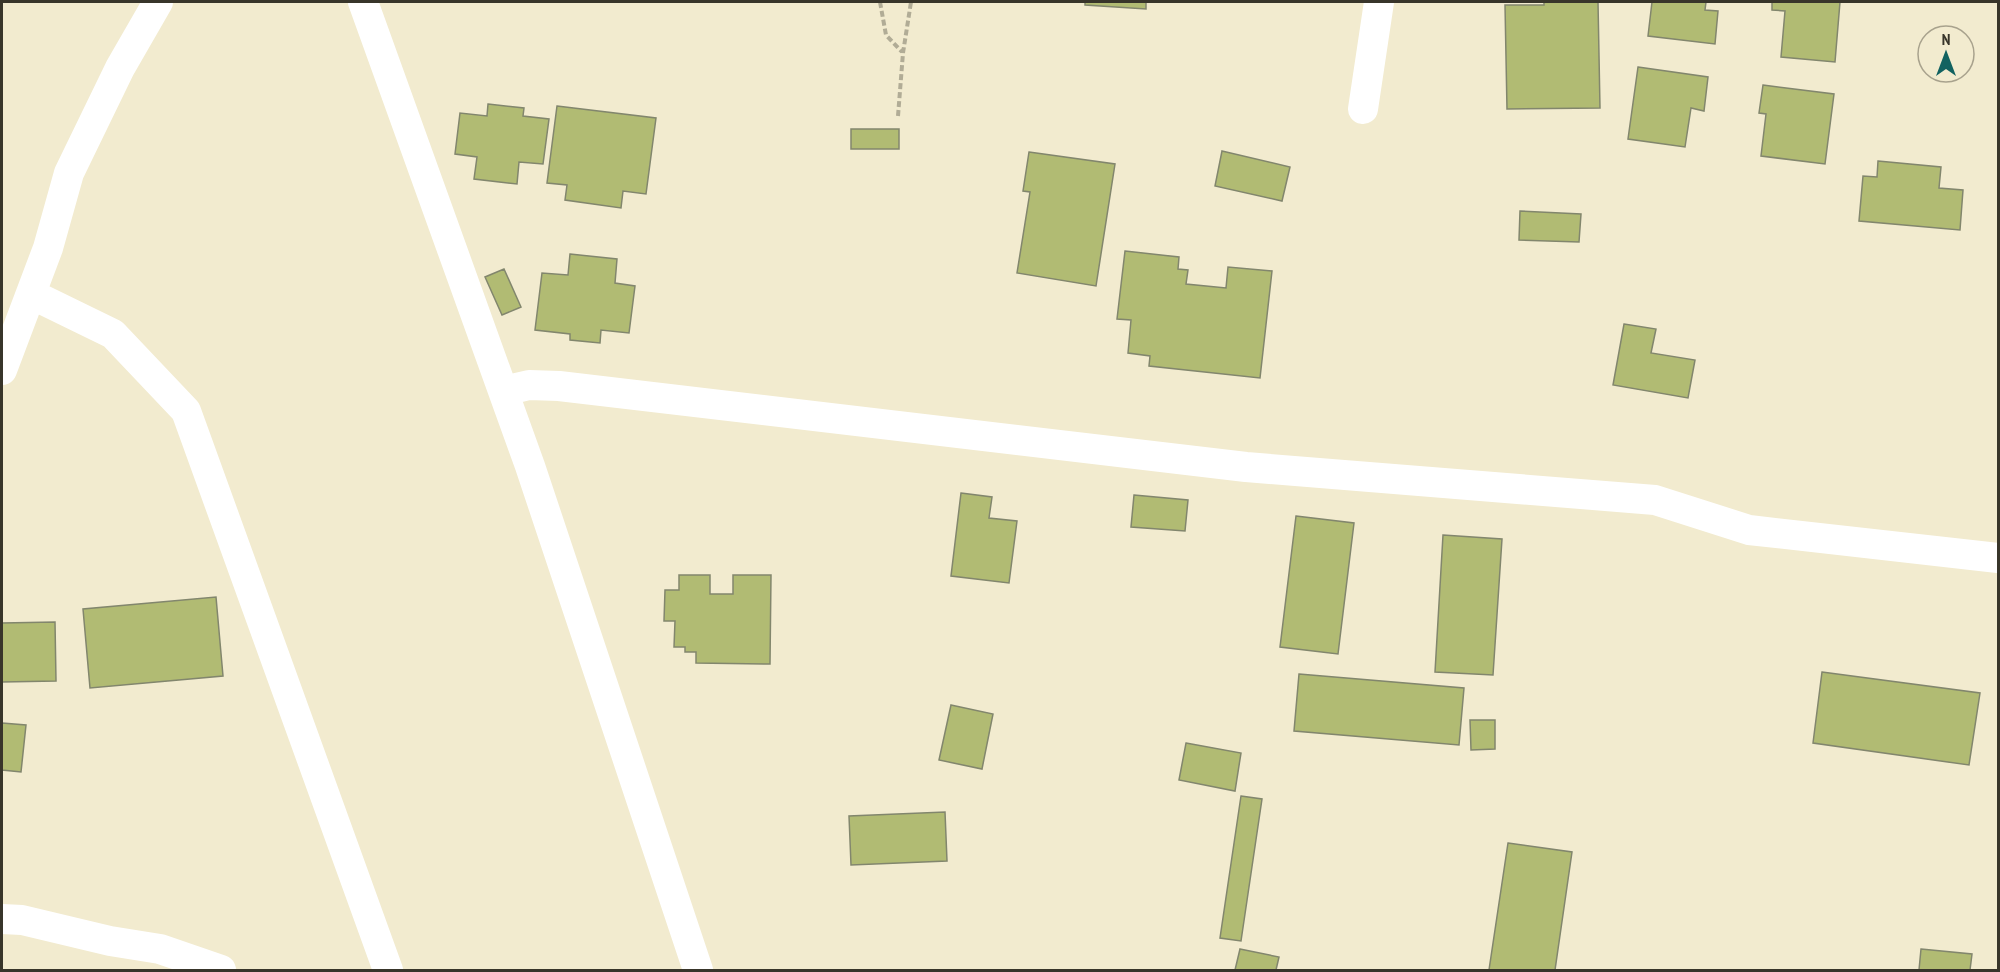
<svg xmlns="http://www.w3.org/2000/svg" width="2000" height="972" font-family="'PT Sans Narrow',sans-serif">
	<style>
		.building { fill: #b1bb73; stroke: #82866d; stroke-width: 1.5 }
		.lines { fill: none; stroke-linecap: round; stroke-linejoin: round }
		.path { stroke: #b1ac96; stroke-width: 4; stroke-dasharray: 6 3; stroke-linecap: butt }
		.minor { stroke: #fff; stroke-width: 30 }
	</style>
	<rect width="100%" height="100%" fill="#f2ebcf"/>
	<path class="building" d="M1085,2H1146V9L1085,5Z
		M1544,2H1598L1600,108L1507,109L1505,5H1544Z
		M1652,2H1706L1705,10L1718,11L1715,44L1648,36Z
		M1772,2H1840L1835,62L1781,57L1785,11L1772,10Z
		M1638,67L1708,77L1704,111L1691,108L1685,147L1628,139Z
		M1763,85L1834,94L1825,164L1761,156L1766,114L1759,113Z
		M488,104L524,108L523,116L549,119L543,164L519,162L517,184L474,179L477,157L455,154L460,113L487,116Z
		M557,106L656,118L646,194L623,191L621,208L565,200L567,185L547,183Z
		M851,129H899V149H851Z
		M1222,151L1290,167L1282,201L1215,186Z
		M1029,152L1115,164L1096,286L1017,273L1030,192L1023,191Z
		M1878,161L1941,167L1939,188L1963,190L1960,230L1859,221L1863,176L1877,177Z
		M1520,211L1581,214L1579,242L1519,240Z
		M1125,251L1179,257L1178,269L1188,270L1186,284L1226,288L1228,267L1272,271L1260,378L1149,366L1150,356L1128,353L1131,320L1117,319Z
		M570,254L617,259L615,283L635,286L629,333L601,330L600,343L570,340V334L535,330L542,273L568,275Z
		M504,269L521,307L502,315L485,277Z
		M1624,324L1656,329L1651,353L1695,360L1688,398L1613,385Z
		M961,493L992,497L989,518L1017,521L1009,583L951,576Z
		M1134,495L1188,500L1185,531L1131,527Z
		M1296,516L1354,523L1338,654L1280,647Z
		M1443,535L1502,539L1493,675L1435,672Z
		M679,575H710V594H733V575H771L770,664L696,663V652H685V647H674L675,621H664L665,590H679Z
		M216,597L223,676L90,688L83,609Z
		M55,622L56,681L2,682V623Z
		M1822,672L1980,693L1969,765L1813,743Z
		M1299,674L1464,688L1459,745L1294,731Z
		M951,705L993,714L982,769L939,760Z
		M1470,720H1495V749L1471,750Z
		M2,723L26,725L21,772L2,770Z
		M1186,743L1241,753L1235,791L1179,780Z
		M1241,796L1262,799L1241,941L1220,938Z
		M945,812L947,861L851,865L849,816Z
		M1508,843L1572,852L1555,970H1489Z
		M1240,949L1279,957L1276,970H1235Z
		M1921,949L1972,954L1970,970H1919Z"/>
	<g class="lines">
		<path class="path" d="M880,2L886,35L902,52
			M898,116L903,53L911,2"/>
		<path class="minor" d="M363,2L530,466L698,970
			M1363,109L1379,2
			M31,294L113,334L186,411L388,970
			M2,370L48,248L69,173L120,68L158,2
			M504,391L529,385L559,386L1246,467L1655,500L1749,530L1998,558
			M2,919L22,920L110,941L160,949L221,970"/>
	</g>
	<rect width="2000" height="972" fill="none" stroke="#38352a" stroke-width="6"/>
	<g transform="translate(1946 54)"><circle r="28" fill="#f2ebcf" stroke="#a8a28d" stroke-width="1.5"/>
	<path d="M0-4.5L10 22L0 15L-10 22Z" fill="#126260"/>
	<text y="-9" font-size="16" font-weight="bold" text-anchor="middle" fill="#38352a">N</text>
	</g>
</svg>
